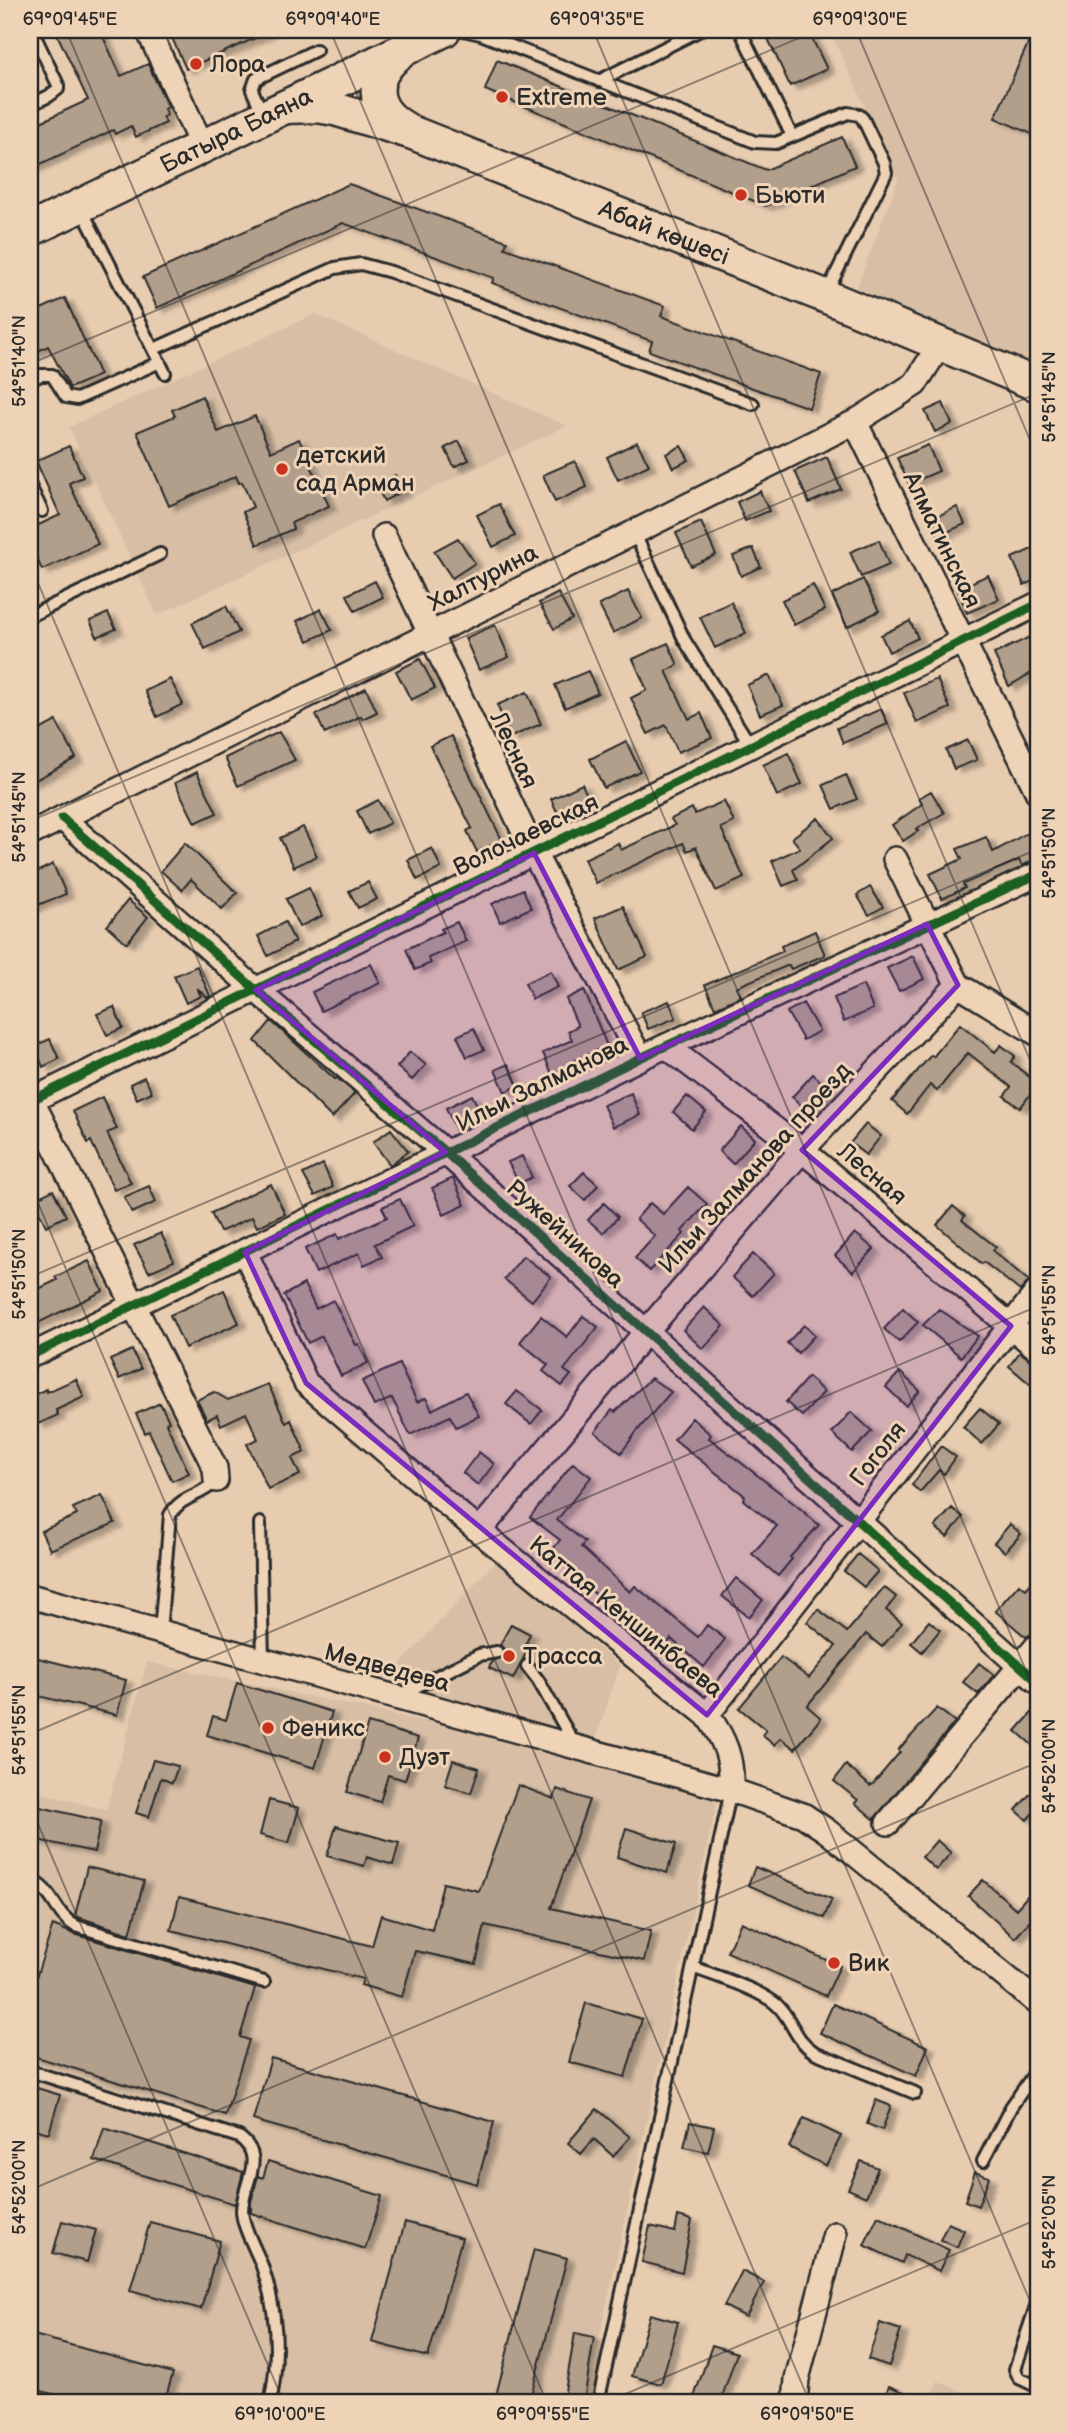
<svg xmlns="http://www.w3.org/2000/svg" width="1068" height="2433" font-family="'Balsamiq Sans',sans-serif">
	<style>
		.built { fill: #d7bea5 }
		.building { fill: #b29f8b; stroke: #2b2b2b; stroke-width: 2; filter: url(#shadow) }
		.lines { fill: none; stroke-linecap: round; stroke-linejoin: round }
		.lane-casing { stroke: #2b2b2b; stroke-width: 16 }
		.street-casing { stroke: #2b2b2b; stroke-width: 28 }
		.secondary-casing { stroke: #2b2b2b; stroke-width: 37 }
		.lane { stroke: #efd3b6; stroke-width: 10 }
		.street { stroke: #efd3b6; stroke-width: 23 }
		.secondary { stroke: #efd3b6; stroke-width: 32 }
		.cycleway-casing { stroke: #efd3b6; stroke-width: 13 }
		.cycleway { stroke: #1b5e20; stroke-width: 9 }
		.marked { fill: #7b2cbf; fill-opacity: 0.2; stroke: #7b2cbf; stroke-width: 5; stroke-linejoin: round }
		.ticks { fill: none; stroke: #2b2b2b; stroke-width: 2; stroke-opacity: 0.45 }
		.poi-dot { fill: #c8321e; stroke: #efd3b6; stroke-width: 2.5 }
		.labels { text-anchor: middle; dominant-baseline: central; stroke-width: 6; stroke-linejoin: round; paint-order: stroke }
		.poi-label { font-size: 24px; fill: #2b2b2b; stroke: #efd3b6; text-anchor: start }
		.street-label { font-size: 24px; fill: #2b2b2b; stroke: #efd3b6 }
		.neatline { fill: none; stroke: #2b2b2b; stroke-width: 2.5 }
		.ticks-label { font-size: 18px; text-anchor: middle; fill: #2b2b2b }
	</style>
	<defs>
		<filter id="shadow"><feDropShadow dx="7" dy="4" stdDeviation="2" flood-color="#0004"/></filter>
	</defs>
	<rect width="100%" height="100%" fill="#e7ccb0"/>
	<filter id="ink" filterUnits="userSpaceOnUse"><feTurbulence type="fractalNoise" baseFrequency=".0143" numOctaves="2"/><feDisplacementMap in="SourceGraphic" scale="14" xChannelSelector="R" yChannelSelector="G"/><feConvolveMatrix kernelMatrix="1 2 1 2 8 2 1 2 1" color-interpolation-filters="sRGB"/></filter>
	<g filter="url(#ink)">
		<path class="built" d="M830,30H1038V367L855,292L898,180Z
			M315,314L567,426L157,615L69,427Z
			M497,1560L620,1666L595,1741L382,1684Z
			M147,1662L466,1730L717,1801L585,2403H30V1927L31,1926L30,1790L106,1810Z
			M938,2381L987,2403H928Z"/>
		<path class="building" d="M55,30H100L121,76L148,64L168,107L164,109L167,115L163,117L166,123L136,137L131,126L115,134L113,130L30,169V127L88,100Z
			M189,30H273L186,69L172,38Z
			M764,30H808L827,69L790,86Z
			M1034,30H1038V126L1034,135L995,118Z
			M497,60L766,170L842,137L855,166L766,206L485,90Z
			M349,184L507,241L505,248L665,306L661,316L821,374L809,408L649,351L652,341L492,283L494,278L343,223L157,308L143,277Z
			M65,298L100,375L70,388L48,346L30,355V314Z
			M202,396L218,432L255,416L271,452L299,439L329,506L291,523L293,529L257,545L243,512L253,507L242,482L239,483L236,476L169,506L137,432L175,416L172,410Z
			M943,403L952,424L935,432L925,411Z
			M459,441L469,460L454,467L445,448Z
			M637,442L649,465L618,480L607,457Z
			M928,445L939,471L909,484L897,458Z
			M69,446L83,477L69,483L98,544L42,570L30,543V529L60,515L36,461Z
			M681,446L689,460L673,468L666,454Z
			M827,457L841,489L809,503L795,471Z
			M575,461L587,487L555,502L543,475Z
			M395,475L403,491L384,501L376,485Z
			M760,491L769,511L745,521L737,502Z
			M499,504L515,536L493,547L477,515Z
			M957,507L965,524L938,536L931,519Z
			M701,522L716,555L691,566L676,533Z
			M458,538L475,563L452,578L434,551Z
			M879,540L889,565L861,577L850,552Z
			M753,548L761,567L741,576L733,556Z
			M1034,548L1038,557V579L1024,585L1012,558Z
			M988,575L999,599L967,613L957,589Z
			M863,579L879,611L847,627L832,595Z
			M375,581L383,597L355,611L347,595Z
			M813,585L825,610L794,625L782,600Z
			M628,591L642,618L613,633L599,605Z
			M558,593L572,619L554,629L539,603Z
			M731,602L746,633L715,648L700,617Z
			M226,606L239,632L205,649L192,623Z
			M321,609L332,630L308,641L297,621Z
			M108,613L116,629L97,637L90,621Z
			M910,621L918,638L889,652L881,635Z
			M495,625L509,657L479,670L465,638Z
			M1038,633V669L1009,686L994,654Z
			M668,643L678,665L666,671L689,719L701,713L712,738L678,752L666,725L648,734L631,698L647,690L633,659Z
			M420,659L435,688L411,700L396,671Z
			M588,671L598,693L565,708L555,685Z
			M769,675L783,705L760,715L747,685Z
			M170,679L183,704L157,717L145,691Z
			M937,679L950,708L917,723L904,693Z
			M366,688L377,712L362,719L361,716L325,734L316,715Z
			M527,692L541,724L511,737L497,705Z
			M881,709L888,724L843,743L837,728Z
			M56,721L76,758L30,783V735Z
			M279,732L295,760L238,786L225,758Z
			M451,736L502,840L477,852L467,831L472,828L430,746Z
			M968,740L977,760L954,769L946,750Z
			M626,741L640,771L604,788L590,759Z
			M788,753L802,784L777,796L763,765Z
			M197,772L217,813L195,823L175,783Z
			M846,775L857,799L834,809L823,785Z
			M582,784L589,799L558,814L551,799Z
			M931,791L944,813L916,829L918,831L903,841L892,825L922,804L919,798Z
			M378,800L390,823L368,834L357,811Z
			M724,801L734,822L721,828L744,878L716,891L696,847L687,851L683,843L596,883L584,859L618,843L621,850L675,825L671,819L692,808L695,814Z
			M818,818L833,838L793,870L798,880L783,886L772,861L800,848L792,838Z
			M303,827L317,856L294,867L280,838Z
			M1027,833L1038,852V857L1022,866L1019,860L963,884L965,888L942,899L930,874L962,859L957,849L986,837L993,852Z
			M185,843L237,893L222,909L191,879L182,890L161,871Z
			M432,848L441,868L417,880L408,860Z
			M53,864L66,894L30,908V875Z
			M368,882L377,899L358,908L349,891Z
			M870,887L883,907L869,915L857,895Z
			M309,888L322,916L299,927L286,899Z
			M523,889L531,908L500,922L492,904Z
			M128,900L148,917L127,943L107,926Z
			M623,906L647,957L618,970L595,918Z
			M285,922L295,942L268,956L258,936Z
			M457,922L466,941L428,958L431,963L415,970L406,949L443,932L441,929Z
			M815,931L825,955L791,969L789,965L736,987L741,996L715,1008L705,985L783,951L781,946Z
			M913,956L924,979L899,991L887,968Z
			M371,964L380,983L321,1011L312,992Z
			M197,966L210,996L208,998L197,988L201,996L186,1003L174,976Z
			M551,971L558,987L532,999L525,983Z
			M863,985L873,1009L844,1022L834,998Z
			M584,990L607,1046L569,1063L571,1066L552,1074L543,1053L572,1040L568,1031L578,1026L566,999Z
			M669,1001L676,1018L648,1029L641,1012Z
			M803,1003L819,1031L803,1040L787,1012Z
			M114,1007L123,1028L107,1035L97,1014Z
			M271,1021L335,1079L337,1078L355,1093L332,1118L255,1041Z
			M960,1024L995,1052L1001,1045L1015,1056L1011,1062L1038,1084L1020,1108L1004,1096L1011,1087L968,1053L937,1091L930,1085L907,1114L892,1101L931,1055L933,1057Z
			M474,1028L484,1050L467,1057L457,1036Z
			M50,1039L59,1059L43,1067L34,1046Z
			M410,1052L426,1065L412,1080L397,1067Z
			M508,1064L518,1086L505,1092L495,1070Z
			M813,1074L831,1091L811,1114L792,1097Z
			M144,1077L152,1092L137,1099L130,1084Z
			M631,1093L640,1115L613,1127L603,1105Z
			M472,1095L483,1117L456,1130L446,1108Z
			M687,1096L706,1112L692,1129L673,1112Z
			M102,1097L117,1129L107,1133L131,1183L114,1190L91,1141L88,1143L73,1111Z
			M866,1124L881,1136L866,1155L850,1143Z
			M741,1126L755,1139L733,1164L719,1151Z
			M391,1129L408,1151L390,1165L373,1142Z
			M522,1156L532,1177L519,1184L508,1162Z
			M323,1164L333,1187L315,1196L303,1174Z
			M584,1172L598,1185L585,1200L570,1186Z
			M453,1178L465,1205L444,1215L432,1188Z
			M271,1184L285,1214L257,1227L252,1217L220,1232L211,1213Z
			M149,1186L156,1202L132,1213L124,1197Z
			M688,1187L707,1204L682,1231L684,1234L649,1271L635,1258L655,1236L636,1219L650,1203L663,1214Z
			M53,1190L66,1216L46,1226L33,1200Z
			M400,1199L413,1226L375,1244L382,1257L364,1265L359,1253L316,1273L305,1249L337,1234L339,1239L387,1217L382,1207Z
			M604,1203L618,1217L603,1233L588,1220Z
			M953,1206L965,1216L962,1220L996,1247L993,1251L1029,1281L1020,1291L984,1262L982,1264L937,1225Z
			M161,1233L174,1261L149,1272L134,1245Z
			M855,1233L874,1249L853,1272L835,1256Z
			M753,1254L774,1273L753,1296L732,1277Z
			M523,1256L551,1277L532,1301L504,1279Z
			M89,1261L103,1291L30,1327V1293L57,1280L55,1277Z
			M304,1284L316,1309L333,1300L356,1345L359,1344L368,1363L341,1376L322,1336L308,1343L284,1295Z
			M224,1290L239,1323L185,1348L170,1315Z
			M704,1307L724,1326L703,1349L683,1330Z
			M903,1308L918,1322L899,1342L884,1329Z
			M939,1309L978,1336L961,1357L923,1325Z
			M541,1316L567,1337L583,1316L598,1327L564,1370L571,1375L562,1386L543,1371L548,1365L520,1342Z
			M804,1325L815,1335L798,1353L787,1343Z
			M132,1350L141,1369L119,1379L110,1360Z
			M1020,1352L1038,1366V1374L1030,1384L1009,1366Z
			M399,1364L417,1402L426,1398L432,1410L466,1392L479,1416L456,1427L450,1416L410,1435L392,1398L374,1406L362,1381Z
			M900,1372L920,1391L906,1406L886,1387Z
			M808,1377L824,1392L802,1416L786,1402Z
			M651,1378L671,1392L638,1430L621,1453L595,1432L612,1410L615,1412Z
			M76,1379L84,1397L56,1410L58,1415L38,1424L30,1405V1397L46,1389L47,1392Z
			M268,1384L286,1423L291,1420L305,1452L292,1458L300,1475L268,1489L247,1444L258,1439L246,1413L221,1425L217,1415L207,1420L197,1400L214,1392L228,1400Z
			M517,1391L542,1410L531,1424L506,1404Z
			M160,1403L169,1421L166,1423L189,1473L172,1481L149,1431L145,1433L136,1414Z
			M980,1408L999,1424L982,1444L963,1427Z
			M851,1412L872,1431L852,1452L832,1433Z
			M692,1418L711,1435L709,1438L796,1505L819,1525L790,1557L792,1559L778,1576L752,1554L777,1526L743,1500L745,1496L674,1439Z
			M941,1446L956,1457L944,1474L939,1470L920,1492L912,1485Z
			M479,1452L494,1464L478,1485L463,1473Z
			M573,1463L591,1477L557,1520L585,1542L581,1547L630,1592L635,1586L698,1637L707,1625L725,1639L704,1667L671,1639L661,1651L579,1580L581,1578L550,1553L560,1540L530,1517Z
			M102,1495L115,1523L50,1550L41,1531L77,1515L73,1508Z
			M952,1508L963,1517L947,1537L935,1527Z
			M1010,1524L1021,1534L1005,1552L994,1543Z
			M858,1554L878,1571L864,1587L844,1571Z
			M1038,1575V1631L1026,1637L995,1611L1019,1584L1026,1589Z
			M736,1578L763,1600L749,1617L722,1596Z
			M884,1587L896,1597L886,1610L902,1623L882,1647L866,1634L807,1706L821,1718L795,1749L781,1738L774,1745L762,1735L766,1730L739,1708L781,1657L809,1678L836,1646L807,1622L818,1609L847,1632Z
			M929,1621L940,1630L922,1652L911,1643Z
			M511,1624L530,1634L526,1643L530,1645L513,1679L489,1668L492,1661L504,1655L505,1650L500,1645Z
			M30,1656L126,1680L117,1715L30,1694Z
			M979,1663L994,1675L978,1694L963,1682Z
			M237,1683L332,1712L315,1768L207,1735L213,1716L226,1720Z
			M1038,1706V1750L1016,1731Z
			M937,1708L955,1722L874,1819L855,1803L858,1800L834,1781L846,1765L870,1786L873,1784L900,1752L898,1750Z
			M368,1723L418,1738L405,1780L388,1775L380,1802L347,1792Z
			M153,1760L178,1766L172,1783L161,1778L149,1817L136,1813Z
			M453,1760L479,1768L471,1793L445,1785Z
			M518,1785L554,1799L557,1789L589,1800L551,1908L651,1931L644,1961L485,1925L476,1964L415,1951L402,1997L361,1985L363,1979L171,1930L179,1897L372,1946L381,1915L432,1930L443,1883L479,1891Z
			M1038,1785V1807L1027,1820L1016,1810Z
			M269,1800L299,1808L289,1843L260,1835Z
			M40,1807L101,1821L94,1852L33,1839Z
			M336,1826L399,1843L393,1865L367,1857L364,1866L327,1856Z
			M626,1828L676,1844L667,1873L617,1857Z
			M937,1840L951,1853L936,1870L922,1857Z
			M87,1867L144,1881L130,1934L75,1916Z
			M755,1867L832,1899L824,1918L748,1885Z
			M983,1880L1016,1909L1030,1893L1038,1900V1912L1015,1938L968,1896Z
			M741,1922L840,1966L826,1996L727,1952Z
			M53,1925L74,1934L255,1988L240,2037L249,2040L225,2115L30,2055V1972L37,1975Z
			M586,2003L642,2019L625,2077L569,2062Z
			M833,2004L928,2047L916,2076L820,2033Z
			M271,2058L494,2122L477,2184L253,2120Z
			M30,2086L60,2095L49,2133L30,2128Z
			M876,2100L891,2106L882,2130L867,2124Z
			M597,2109L630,2137L613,2156L594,2139L581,2154L568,2143Z
			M804,2118L841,2136L826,2166L789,2147Z
			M690,2122L714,2127L708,2152L684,2147Z
			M104,2128L243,2172L235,2204L94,2160Z
			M268,2161L382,2196L365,2249L251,2213V2202L258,2176L263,2178Z
			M861,2161L878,2168L866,2197L848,2189Z
			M975,2172L989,2177L978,2206L965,2201Z
			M678,2216L692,2220L682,2272L642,2262L650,2226L675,2232Z
			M878,2216L949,2250L939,2271L905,2255L902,2263L864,2245Z
			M62,2221L96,2230L87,2262L53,2253Z
			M150,2222L220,2241L201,2309L130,2290Z
			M405,2222L462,2238L428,2357L372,2342Z
			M948,2223L964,2230L957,2247L940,2240Z
			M534,2249L567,2258L529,2403H494Z
			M742,2271L764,2282L746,2317L724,2306Z
			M650,2314L678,2322L661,2384L632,2376Z
			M880,2323L901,2330L889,2366L868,2359Z
			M575,2333L594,2337L584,2400L564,2397Z
			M30,2334L173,2373L164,2403H86L30,2388Z
			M712,2345L737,2353L720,2403H692Z
			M889,2386L930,2403H882Z"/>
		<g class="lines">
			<g class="lane-casing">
				<path id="lane" d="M463,30L481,34L755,142L776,143L848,113L859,115L863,119L884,163L886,173L826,294
					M740,30L792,136
					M599,81L700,30
					M30,105L49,96L58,89V85L32,30
					M263,114L252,90L256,79L316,50
					M81,208L165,373
					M154,349L335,268L361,264L391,272L753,404
					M30,380L41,375H52L66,397L77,399L160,362
					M30,486L42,511
					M634,532L685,641L751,746
					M30,616L160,554
					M260,1523L263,1661
					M160,1632L170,1515C182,1494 204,1496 216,1480
					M527,1666L538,1680L575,1745
					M398,1696L479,1655L497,1652
					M30,1880C53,1888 55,1916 76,1926L264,1982
					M693,1967C715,1976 761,1990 777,2005C793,2020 793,2038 814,2052L915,2093
					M30,2071L239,2137C268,2158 242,2183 242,2211C243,2229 256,2249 262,2266C277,2310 280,2357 270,2403
					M983,2161L1011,2107L1038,2068
					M1038,2300L1015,2369L1019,2378L1038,2387
					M598,2403L731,1790"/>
			</g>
			<g class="street-casing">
				<path id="street" d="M148,30L202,146
					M855,422L1038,793
					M384,536L534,853L640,1058
					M62,818L256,990L445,1152L1038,1682
					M30,834L855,422L915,384L939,346
					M895,859L958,985
					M958,985L1038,1034
					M666,1046L802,1150L1038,1349
					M30,1097L215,1468L216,1480
					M30,1101L1038,604
					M245,1252L306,1383L479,1531L707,1715C725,1739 733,1760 731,1790
					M30,1356L640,1058L1038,874
					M479,1531L646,1332L802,1150L958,985
					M30,1596L731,1790L803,1815L827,1831L1038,2003
					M707,1715L1038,1291
					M888,1823L1038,1645
					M795,2403L797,2379L835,2234"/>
			</g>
			<g class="secondary-casing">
				<g id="secondary">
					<path d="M401,52C369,77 369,108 406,129"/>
					<path id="s1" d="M285,107L317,106L335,109L413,133L825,296L1038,385"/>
					<path id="s2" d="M30,230L444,30"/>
				</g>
			</g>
			<use href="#lane" class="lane"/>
			<use href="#street" class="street"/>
			<use href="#secondary" class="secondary"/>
			<g class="cycleway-casing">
				<path id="cycleway" d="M62,818L256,990L445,1152L1038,1682
					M30,1101L1038,604
					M30,1356L640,1058L1038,874"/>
			</g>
			<use href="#cycleway" class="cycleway"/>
		</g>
	</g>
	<path class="marked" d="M534,853L640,1058L927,924L958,985L802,1150L1011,1326L707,1715L306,1383L245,1252L445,1152L256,990Z"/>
	<path class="ticks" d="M66,30L1038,2320M330,30L1038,1699M593,30L1038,1079M856,30L1038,459M30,364L818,30M30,564L810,2403M30,821L1038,393M30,1184L547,2403M30,1277L1038,849M30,1734L1038,1306M30,1805L284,2403M30,2190L1038,1762M604,2403L1038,2219"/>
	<g class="poi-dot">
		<circle cx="196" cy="64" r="7"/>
		<circle cx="502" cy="97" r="7"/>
		<circle cx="741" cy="195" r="7"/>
		<circle cx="282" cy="469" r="7"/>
		<circle cx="509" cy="1656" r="7"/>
		<circle cx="268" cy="1728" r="7"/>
		<circle cx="385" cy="1757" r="7"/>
		<circle cx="834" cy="1963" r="7"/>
	</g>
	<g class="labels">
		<g class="poi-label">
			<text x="210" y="64">Лора</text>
			<text x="516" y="97">Extreme</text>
			<text x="755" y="195">Бьюти</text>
			<text x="296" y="455">детский<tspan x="296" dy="28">сад Арман</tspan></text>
			<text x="523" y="1656">Трасса</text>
			<text x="282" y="1728">Феникс</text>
			<text x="399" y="1757">Дуэт</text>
			<text x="848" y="1963">Вик</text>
		</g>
		<g class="street-label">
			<text stroke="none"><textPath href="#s2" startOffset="229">Батыра Баяна</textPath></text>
			<text stroke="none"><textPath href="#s1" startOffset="402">Абай көшесі</textPath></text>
			<text transform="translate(942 540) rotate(64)">Алматинская</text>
			<text transform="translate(483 578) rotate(-27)">Халтурина</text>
			<text transform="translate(514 750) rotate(65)">Лесная</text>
			<text transform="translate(526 835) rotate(-26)">Волочаевская</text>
			<text transform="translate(542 1084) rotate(-26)">Ильи Залманова</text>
			<text transform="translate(755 1168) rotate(-48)">Ильи Залманова проезд</text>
			<text transform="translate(872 1174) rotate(40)">Лесная</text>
			<text transform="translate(565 1234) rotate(42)">Ружейникова</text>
			<text transform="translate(878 1454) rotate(-52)">Гоголя</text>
			<text transform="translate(626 1617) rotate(39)">Каттая Кеншинбаева</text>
			<text transform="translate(387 1668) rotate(15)">Медведева</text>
		</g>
	</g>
	<rect width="1068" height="2433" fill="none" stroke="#efd3b6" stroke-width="77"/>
	<rect x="38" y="38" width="992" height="2356" class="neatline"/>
	<g class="ticks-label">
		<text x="70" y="25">69°09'45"E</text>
		<text x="333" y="25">69°09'40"E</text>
		<text x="597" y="25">69°09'35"E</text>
		<text x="860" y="25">69°09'30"E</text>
		<text transform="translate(19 361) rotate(-90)" y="6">54°51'40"N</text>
		<text transform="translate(1049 397) rotate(-90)" y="6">54°51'45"N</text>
		<text transform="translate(19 817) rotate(-90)" y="6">54°51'45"N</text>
		<text transform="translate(1049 853) rotate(-90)" y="6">54°51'50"N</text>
		<text transform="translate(19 1274) rotate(-90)" y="6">54°51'50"N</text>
		<text transform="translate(1049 1310) rotate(-90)" y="6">54°51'55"N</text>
		<text transform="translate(19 1730) rotate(-90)" y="6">54°51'55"N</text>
		<text transform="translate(1049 1766) rotate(-90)" y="6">54°52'00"N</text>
		<text transform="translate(19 2187) rotate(-90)" y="6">54°52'00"N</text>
		<text transform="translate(1049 2222) rotate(-90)" y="6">54°52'05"N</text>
		<text x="280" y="2420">69°10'00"E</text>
		<text x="543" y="2420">69°09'55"E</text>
		<text x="807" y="2420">69°09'50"E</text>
	</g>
</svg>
